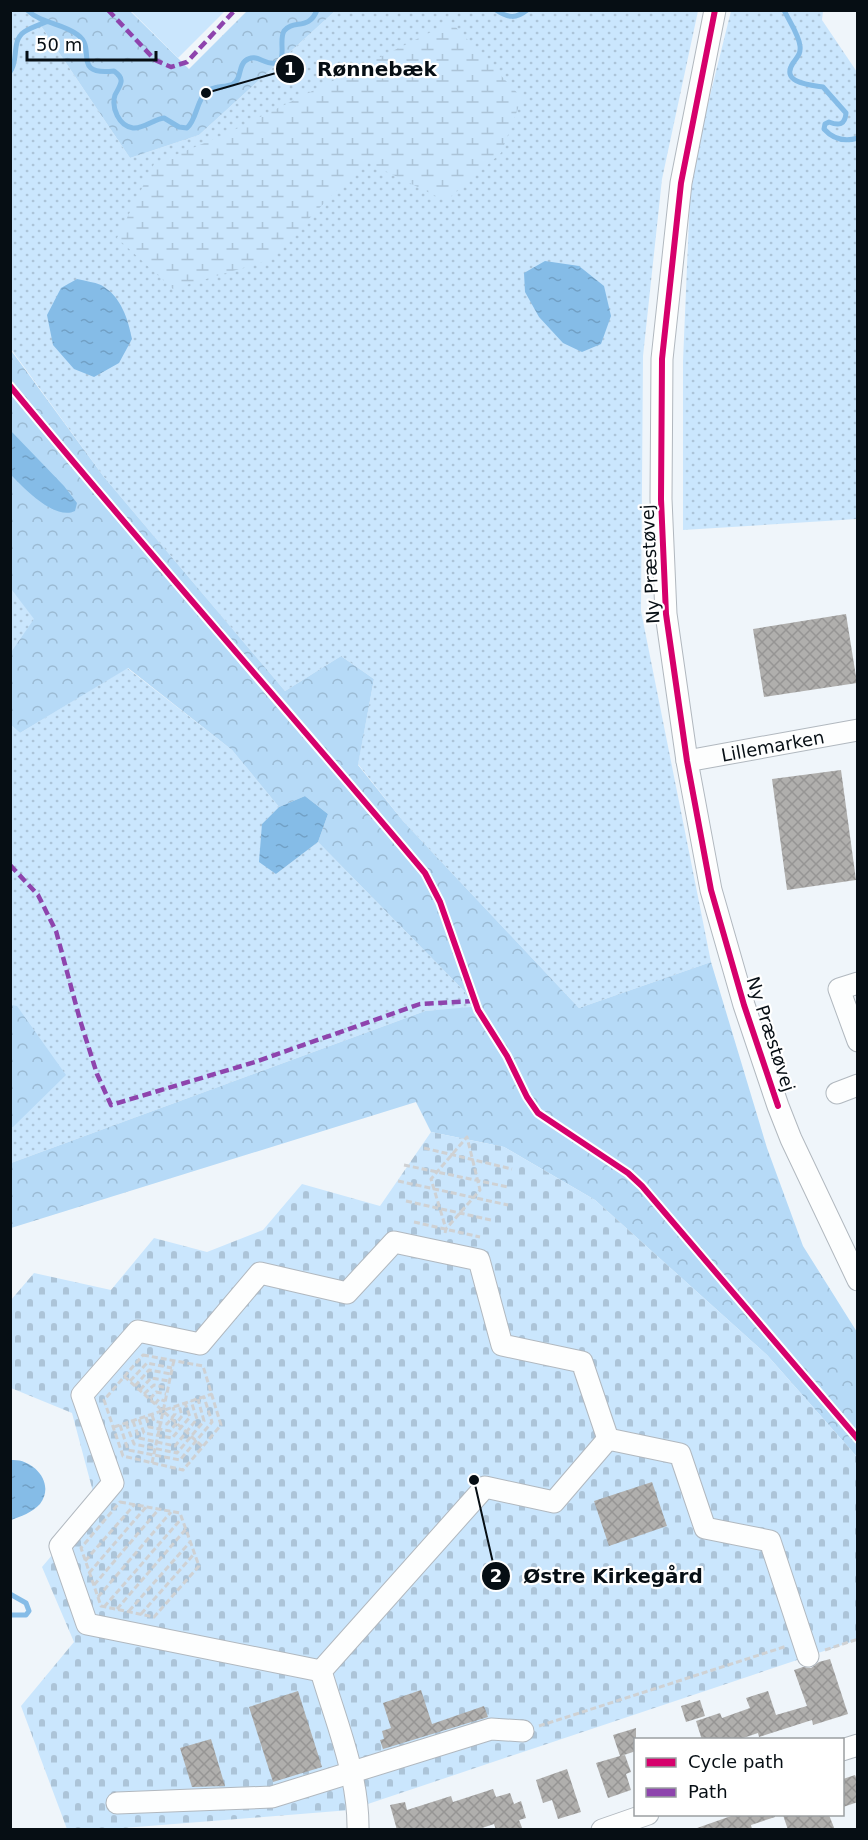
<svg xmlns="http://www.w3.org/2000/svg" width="868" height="1840" font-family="'DejaVu Sans',sans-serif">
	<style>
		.grass { fill: url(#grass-dots) }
		.forest { fill: url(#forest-crowns) }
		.wetland { fill: url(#wetland-marsh) }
		.cemetery { fill: url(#cemetery-stones) }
		.park { fill: #cae6fd }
		.water { fill: url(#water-ripples) }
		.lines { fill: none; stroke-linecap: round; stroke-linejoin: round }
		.stream { stroke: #85bce7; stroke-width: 5 }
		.building { fill: url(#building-cross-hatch) }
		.minor-casing { stroke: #b1b8bf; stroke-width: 23 }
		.path { stroke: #cfd1d3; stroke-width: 3; stroke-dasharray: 6 3; stroke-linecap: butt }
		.minor { stroke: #fdfefe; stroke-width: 21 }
		.quiet { stroke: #8e44ad; stroke-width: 4.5; stroke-dasharray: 9 4.5; stroke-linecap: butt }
		.cycleway-casing { stroke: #fff; stroke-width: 10 }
		.cycleway { stroke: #d6006c; stroke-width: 6 }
		.labels { text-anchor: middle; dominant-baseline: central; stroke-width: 4.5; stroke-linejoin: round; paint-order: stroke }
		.street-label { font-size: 18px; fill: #060e14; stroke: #fff }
		.leader { fill: none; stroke: #060e14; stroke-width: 2 }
		.callout-dot { fill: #060e14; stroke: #fff; stroke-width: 2 }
		.mark-label { font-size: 18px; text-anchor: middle; font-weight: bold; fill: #fff }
		.callout-label { font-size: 20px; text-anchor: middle; font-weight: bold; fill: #060e14; stroke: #fff; stroke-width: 4.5; stroke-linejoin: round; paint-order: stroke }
	</style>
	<defs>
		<pattern id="grass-dots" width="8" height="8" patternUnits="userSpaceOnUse" patternTransform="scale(1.5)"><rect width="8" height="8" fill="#cae6fd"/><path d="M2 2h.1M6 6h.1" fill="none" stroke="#acc4d8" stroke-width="1.8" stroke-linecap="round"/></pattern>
		<pattern id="forest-crowns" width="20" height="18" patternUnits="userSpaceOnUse" patternTransform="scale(1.5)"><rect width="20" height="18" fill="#b6daf7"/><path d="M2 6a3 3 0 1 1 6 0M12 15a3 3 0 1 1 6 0" fill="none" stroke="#9bbad3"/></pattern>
		<pattern id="wetland-marsh" width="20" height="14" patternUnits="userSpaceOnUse" patternTransform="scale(1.5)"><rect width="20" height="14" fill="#cae6fd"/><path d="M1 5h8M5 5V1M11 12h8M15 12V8" fill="none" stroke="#acc4d8"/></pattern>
		<pattern id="cemetery-stones" width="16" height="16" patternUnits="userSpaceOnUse" patternTransform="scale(1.5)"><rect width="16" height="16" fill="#cae6fd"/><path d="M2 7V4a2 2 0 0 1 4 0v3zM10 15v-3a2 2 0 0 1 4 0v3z" fill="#acc4d8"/></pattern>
		<pattern id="water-ripples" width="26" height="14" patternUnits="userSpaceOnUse" patternTransform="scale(1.5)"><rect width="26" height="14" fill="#85bce7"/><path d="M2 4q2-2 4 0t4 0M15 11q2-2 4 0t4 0" fill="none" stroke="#71a0c5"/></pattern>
		<pattern id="building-cross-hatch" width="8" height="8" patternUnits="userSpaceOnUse" patternTransform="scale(1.5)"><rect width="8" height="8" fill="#b0afad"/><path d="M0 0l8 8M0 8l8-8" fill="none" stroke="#969594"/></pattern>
	</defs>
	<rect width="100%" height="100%" fill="#eff5fa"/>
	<path class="grass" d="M10,11H31L130,158L199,135L335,11H698L662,179L643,356L641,611L711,962L579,1008L403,821L358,764L374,679L341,656L285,691L104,477L11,349Z
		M731,11H823L822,20L857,72V519L683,530V361L691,172Z
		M11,589L35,619L11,652Z
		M127,668L232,750L279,807L262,824L276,874L318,842L465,992L471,1008L425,1011L11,1163V725L20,733Z"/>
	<path class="forest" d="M31,11H130L189,69L247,11H335L199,135L130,158Z
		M10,349L104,477L285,691L341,656L374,679L358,765L403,821L579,1008L711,962L767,1148L803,1246L857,1332V1457L767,1355L595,1200L504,1147L431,1132L416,1102L11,1228V1163L425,1011L471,1007L465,992L318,842L328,814L305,796L279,807L232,750L128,668L20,733L11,725V652L34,619L11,589Z
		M11,1005L17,1006L66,1075L13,1127H10Z"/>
	<path class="wetland" d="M451,22L522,98L501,153L446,201L365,161L269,260L173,289L117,238L154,164L226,134Z"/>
	<path class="cemetery" d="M431,1132L504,1147L595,1200L767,1355L857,1457V1640L350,1810L111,1829H67L21,1706L74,1642L42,1567L96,1503L72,1413L11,1388V1300L34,1273L111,1290L154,1238L207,1252L263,1230L302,1184L380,1206Z"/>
	<path class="park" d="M131,11H130H225L178,58Z"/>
	<path class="water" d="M545,261L579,266L604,286L611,316L601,344L582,352L563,343L539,317L525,292L524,273Z
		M77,279C85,281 94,282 101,285C121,296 128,319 132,339L119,363L94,377L74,369L53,345L47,315L61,288Z
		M10,430L64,486L77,503L75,511C55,521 24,488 11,475Z
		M305,796L328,814L318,842L276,874L259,862L262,824L279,807Z
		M11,1460C33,1458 56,1483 40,1504C33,1512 20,1517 11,1520Z"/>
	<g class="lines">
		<path class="stream" d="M27,10C42,24 63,23 78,35C97,49 71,76 114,71C118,74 122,77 121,82C120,87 117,91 115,95C111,108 119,126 133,128C144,129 154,119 164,118L179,127L187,128C197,119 196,102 206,92C214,85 224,88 233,84C242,79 238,67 245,61C256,52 264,65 275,63C288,61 278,41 284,31C293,19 309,31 317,10
			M496,10C508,18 516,19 527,10
			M784,10C789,21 799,35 800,46C801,54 797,57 793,63C780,83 810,85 823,87L846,113C845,125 839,126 829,122L825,124L824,129C833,139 845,142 858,138
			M10,72C19,61 11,41 24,32C30,28 39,25 46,22
			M10,1594L26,1603L29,1611L26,1615H10"/>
	</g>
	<path class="building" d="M846,614L857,683L764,697L753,629Z
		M841,770L856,880L787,890L772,779Z
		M652,1482L667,1526L609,1546L594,1501Z
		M830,1659L848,1714L813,1725L812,1720L759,1737L758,1733L737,1740H702L696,1721L720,1713L722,1718L750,1708L746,1698L768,1691L776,1715L807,1706L794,1670L803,1667L811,1668L819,1662Z
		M421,1690L432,1724L484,1706L488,1717L383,1749L380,1740L384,1739L382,1731L391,1728L383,1703Z
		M298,1691L322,1767L273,1782L249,1707Z
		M700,1700L705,1716L686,1722L681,1706Z
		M636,1728V1751L621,1756L625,1755L631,1772L626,1774L631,1790L608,1798L596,1763L620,1756L613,1735Z
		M211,1739L225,1786L192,1787L180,1748Z
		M567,1769L581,1812L558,1819L552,1800L543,1803L536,1780Z
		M855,1775L858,1782V1802L843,1807V1779Z
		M493,1789L496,1797L510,1793L514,1804L521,1801L526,1818L519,1820L523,1830H496L494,1824L476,1830H397L390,1805L405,1802L407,1810L451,1796L453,1802Z
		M734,1815H775V1817L751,1825L752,1830H697V1828Z
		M783,1815H829L835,1830H788Z"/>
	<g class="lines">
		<g class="minor-casing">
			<g id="minor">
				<path d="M715,10L681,183L662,359L661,499L666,614L687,761L711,890L744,1005L778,1106L791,1139L858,1280"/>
				<path id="s1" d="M687,761L858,730"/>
				<path d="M858,983L839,989L858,1041"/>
				<path d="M837,1093L858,1085"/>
				<path d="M321,1671L87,1624L60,1546L113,1483L82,1395L138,1331L200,1344L260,1273L347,1293L394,1242L479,1260L502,1345L582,1362L608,1439"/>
				<path d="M842,1750L858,1745"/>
				<path d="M117,1803L272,1797L491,1729L523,1731"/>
				<path d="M358,1830C359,1776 336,1722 321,1671L485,1487L554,1502L608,1439L680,1454L705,1528L770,1541L808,1656"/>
				<path d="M602,1830L648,1814"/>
			</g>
		</g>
		<path class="path" d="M424,1148L512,1169
			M404,1165L508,1187
			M398,1181L508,1205
			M406,1201L491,1220
			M414,1222L480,1237
			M445,1233L446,1229L480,1190L467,1137L431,1179L446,1229
			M143,1355L203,1366L221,1425L183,1470L123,1456L104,1400Z
			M124,1376L203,1447
			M130,1381L147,1363L172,1368
			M135,1386L149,1370L171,1374
			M140,1390L151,1378L169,1381
			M144,1394L154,1385L168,1388
			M150,1399L156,1392L166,1394
			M155,1404L159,1399L165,1401
			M152,1415L154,1421L167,1424L175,1414L173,1407
			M146,1417L149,1427L170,1431L182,1416L179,1405
			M139,1419L144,1433L172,1438L190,1417L185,1403
			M133,1421L139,1438L175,1446L197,1419L191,1401
			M126,1423L134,1444L177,1453L204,1421L198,1399
			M120,1425L128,1450L180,1460L212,1422L204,1397
			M114,1427L212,1394
			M152,1463L174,1360
			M120,1502L180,1513L199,1566L154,1617L101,1606L81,1548Z
			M85,1561L135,1504
			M89,1573L146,1507
			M94,1585L159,1509
			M98,1597L171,1512
			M104,1607L182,1518
			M117,1609L186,1529
			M129,1611L191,1541
			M141,1614L195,1553
			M825,1650L858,1639
			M539,1726L787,1646"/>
		<use href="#minor" class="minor"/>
		<path class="quiet" d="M108,10L155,60L171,67L187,62L235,10
			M10,865L38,895L56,931L80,1020L97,1074L111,1105L255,1062L420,1004L475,1001"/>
		<g class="cycleway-casing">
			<path id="cycleway" d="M715,10L681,183L662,359L661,499L666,614L687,761L711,890L744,1005L778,1106
				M10,386C146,551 288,710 425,873L440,902L478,1010L507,1056L527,1097L538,1113L628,1173L642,1186L858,1439"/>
		</g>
		<use href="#cycleway" class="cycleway"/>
	</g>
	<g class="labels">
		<g class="street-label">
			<text transform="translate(650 564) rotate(-93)">Ny Præstøvej</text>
			<text stroke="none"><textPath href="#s1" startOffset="87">Lillemarken</textPath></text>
			<text transform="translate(771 1034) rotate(72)">Ny Præstøvej</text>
		</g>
	</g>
	<path class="leader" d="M206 93L290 69M474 1480L496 1576"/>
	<g class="callout-dot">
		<circle cx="206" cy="93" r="6"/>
		<circle cx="474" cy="1480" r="6"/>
		<circle cx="290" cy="69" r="15"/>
		<circle cx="496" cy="1576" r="15"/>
	</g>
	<g class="mark-label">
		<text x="290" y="75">1</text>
		<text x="496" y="1582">2</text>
	</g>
	<g class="callout-label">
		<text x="377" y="76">Rønnebæk</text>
		<text x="613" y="1583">Østre Kirkegård</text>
	</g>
	<rect width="868" height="1840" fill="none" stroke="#060e14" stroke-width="24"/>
	<rect x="634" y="1738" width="210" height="78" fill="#ffffff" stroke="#9b9fa1" stroke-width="1.5"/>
	<rect x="646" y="1758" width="30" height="9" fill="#d6006c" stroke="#9b9fa1" stroke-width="1.5"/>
	<text x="688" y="1768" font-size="18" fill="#060e14">Cycle path</text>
	<rect x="646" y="1788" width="30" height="9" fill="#8e44ad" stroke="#9b9fa1" stroke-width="1.5"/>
	<text x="688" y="1798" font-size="18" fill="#060e14">Path</text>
	<path d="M27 51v9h129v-9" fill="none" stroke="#060e14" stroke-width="3"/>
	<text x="36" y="51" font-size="18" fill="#060e14" stroke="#ffffff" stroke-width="4.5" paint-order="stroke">50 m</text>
</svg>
